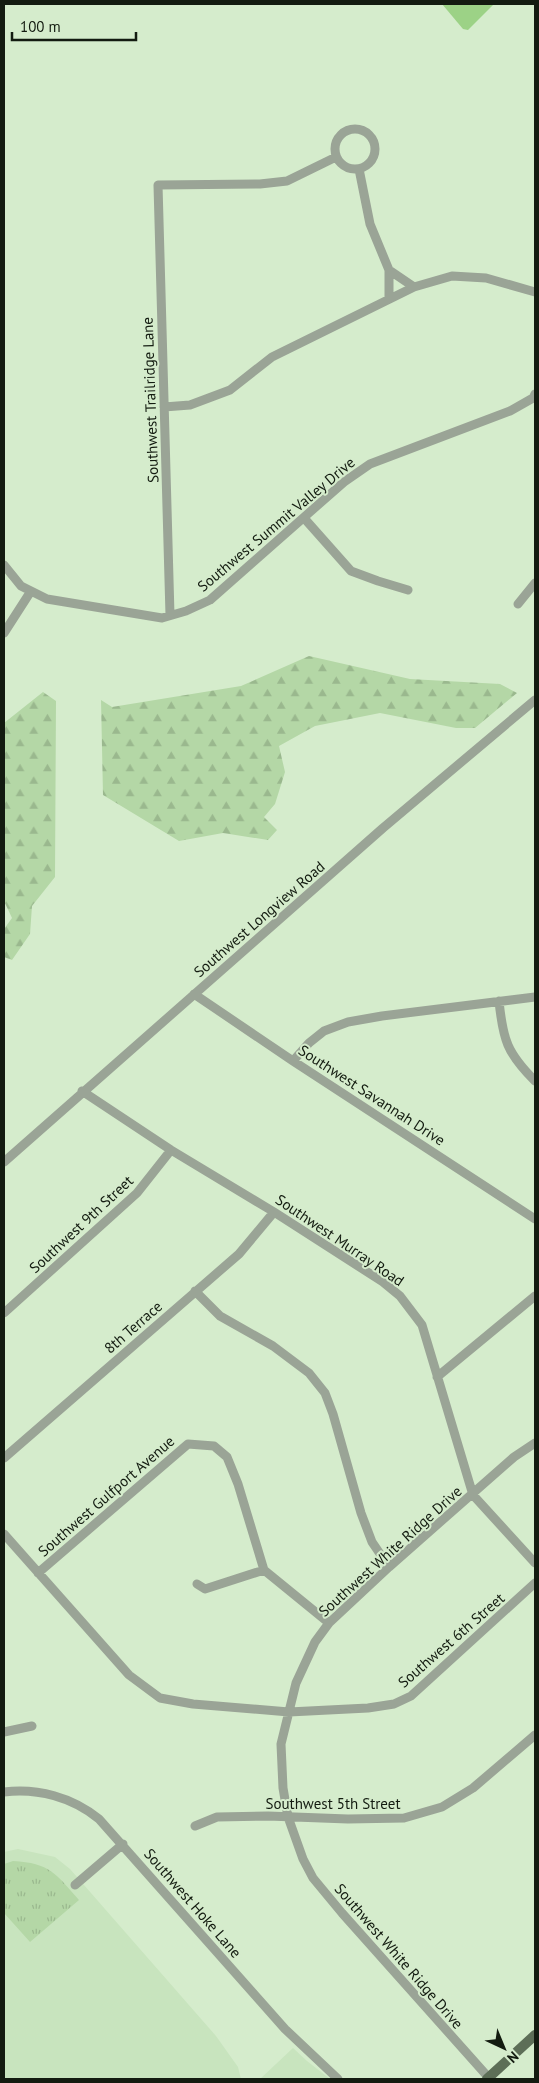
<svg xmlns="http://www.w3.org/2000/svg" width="539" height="2083" font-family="'PT Sans',sans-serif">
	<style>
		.built { fill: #c8e4be }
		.grass { fill: url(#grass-tufts) }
		.forest { fill: url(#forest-firs) }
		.water { fill: #9cd286 }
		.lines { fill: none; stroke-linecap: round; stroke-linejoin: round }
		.minor { stroke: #9aa496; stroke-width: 9 }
		.major { stroke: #5d6e57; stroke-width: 10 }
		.labels { text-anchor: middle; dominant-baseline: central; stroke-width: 4; stroke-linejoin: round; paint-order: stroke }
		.street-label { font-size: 15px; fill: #131b10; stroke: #d5eccc }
	</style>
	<defs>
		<pattern id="grass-tufts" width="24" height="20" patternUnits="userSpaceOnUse" patternTransform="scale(1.25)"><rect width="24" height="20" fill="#b4d7a6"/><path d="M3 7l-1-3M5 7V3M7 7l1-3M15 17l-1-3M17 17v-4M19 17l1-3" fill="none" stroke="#9ab88e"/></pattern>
		<pattern id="forest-firs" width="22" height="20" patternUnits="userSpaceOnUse" patternTransform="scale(1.25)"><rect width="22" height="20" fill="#b4d7a6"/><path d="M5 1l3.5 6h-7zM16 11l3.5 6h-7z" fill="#9ab88e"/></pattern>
	</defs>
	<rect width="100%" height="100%" fill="#d5eccc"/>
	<path class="built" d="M18,1849L55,1857L70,1869L216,2036L238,2067L241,2079H4V1852Z
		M293,2048L307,2061L330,2079H260Z"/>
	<path class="grass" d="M13,1861C50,1863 56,1874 79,1900L30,1942L4,1913V1864Z"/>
	<path class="forest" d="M309,656L410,679L500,684L517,693L475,728H456L380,713L315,726L279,746L285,772L275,804L264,817L277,830L268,840L223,833L179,841L103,795L101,700L112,707L241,686Z
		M43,692L56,701L55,877L32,906L30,934L12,960L4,957V929L12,918L4,901V723Z"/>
	<path class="water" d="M442,4H494L468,30L463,29Z"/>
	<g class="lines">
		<path class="minor" d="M335 149a20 20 0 1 1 40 0a20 20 0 1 1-40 0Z
			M359,169L370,224L389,270V299
			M389,270L414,287
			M164,407L190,405L230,390L272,357L414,287L452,276L486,278L535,292
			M304,518L351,571L378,581L408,590
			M4,565L21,586L47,599L162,618L186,611L210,600L344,482L370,464L510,411L533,398L535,394
			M518,604L535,583
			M170,615L158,185L260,184L287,181L336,157
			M4,633L31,591
			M194,994L293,1061L535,1219
			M499,1001C503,1040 507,1053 535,1081
			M293,1061L309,1043L324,1031L348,1022L382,1016L535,997
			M82,1091L171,1150L274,1212L383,1282L400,1296L422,1325L473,1495L535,1563
			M4,1162L383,828L535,700
			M195,1291L220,1316L273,1346L309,1373L325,1393L333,1414L361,1513L372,1542L389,1567
			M4,1313L137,1193L171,1150
			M437,1377L535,1296
			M4,1458L239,1254L274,1212
			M4,1534L129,1675L160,1698L193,1704L289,1712L368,1708L394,1704L411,1696L535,1583
			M38,1573L188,1444L214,1446L227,1457L238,1484L264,1570L329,1623
			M197,1584L205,1589L264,1570
			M4,1732L32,1726
			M4,1792C38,1788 72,1797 99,1819L285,2029L338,2079
			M195,1826L217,1817L268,1816L348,1819L404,1818L442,1807L473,1788L535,1735
			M75,1885L123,1844
			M489,2078L342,1913L313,1878L303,1859L288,1817L283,1788L281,1744L296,1683L315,1642L329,1623L389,1567L514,1457L535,1443"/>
		<path class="major" d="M487,2079L535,2035"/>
	</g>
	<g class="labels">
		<g class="street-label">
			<text transform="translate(150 400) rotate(-92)">Southwest Trailridge Lane</text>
			<text transform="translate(276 524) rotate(-40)">Southwest Summit Valley Drive</text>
			<text transform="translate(259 919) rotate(-41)">Southwest Longview Road</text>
			<text transform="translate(372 1095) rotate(33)">Southwest Savannah Drive</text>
			<text transform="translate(81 1224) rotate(-43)">Southwest 9th Street</text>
			<text transform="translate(340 1240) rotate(34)">Southwest Murray Road</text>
			<text transform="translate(133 1327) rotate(-41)">8th Terrace</text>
			<text transform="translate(106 1496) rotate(-41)">Southwest Gulfport Avenue</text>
			<text transform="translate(390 1551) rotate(-42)">Southwest White Ridge Drive</text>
			<text transform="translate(451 1640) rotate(-41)">Southwest 6th Street</text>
			<text x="333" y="1803">Southwest 5th Street</text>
			<text transform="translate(193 1903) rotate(49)">Southwest Hoke Lane</text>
			<text transform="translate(399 1956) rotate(49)">Southwest White Ridge Drive</text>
		</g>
	</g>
	<rect width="539" height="2083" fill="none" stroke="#131b10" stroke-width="10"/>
	<g transform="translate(504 2048) rotate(136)" stroke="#d5eccc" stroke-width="4" paint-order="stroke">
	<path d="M0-4L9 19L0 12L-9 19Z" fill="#131b10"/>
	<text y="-8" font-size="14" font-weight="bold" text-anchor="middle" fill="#131b10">N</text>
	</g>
	<path d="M12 32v8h124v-8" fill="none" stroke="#131b10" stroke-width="2.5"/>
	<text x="20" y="32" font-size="15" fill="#131b10" stroke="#d5eccc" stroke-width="4" paint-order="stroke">100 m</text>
</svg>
